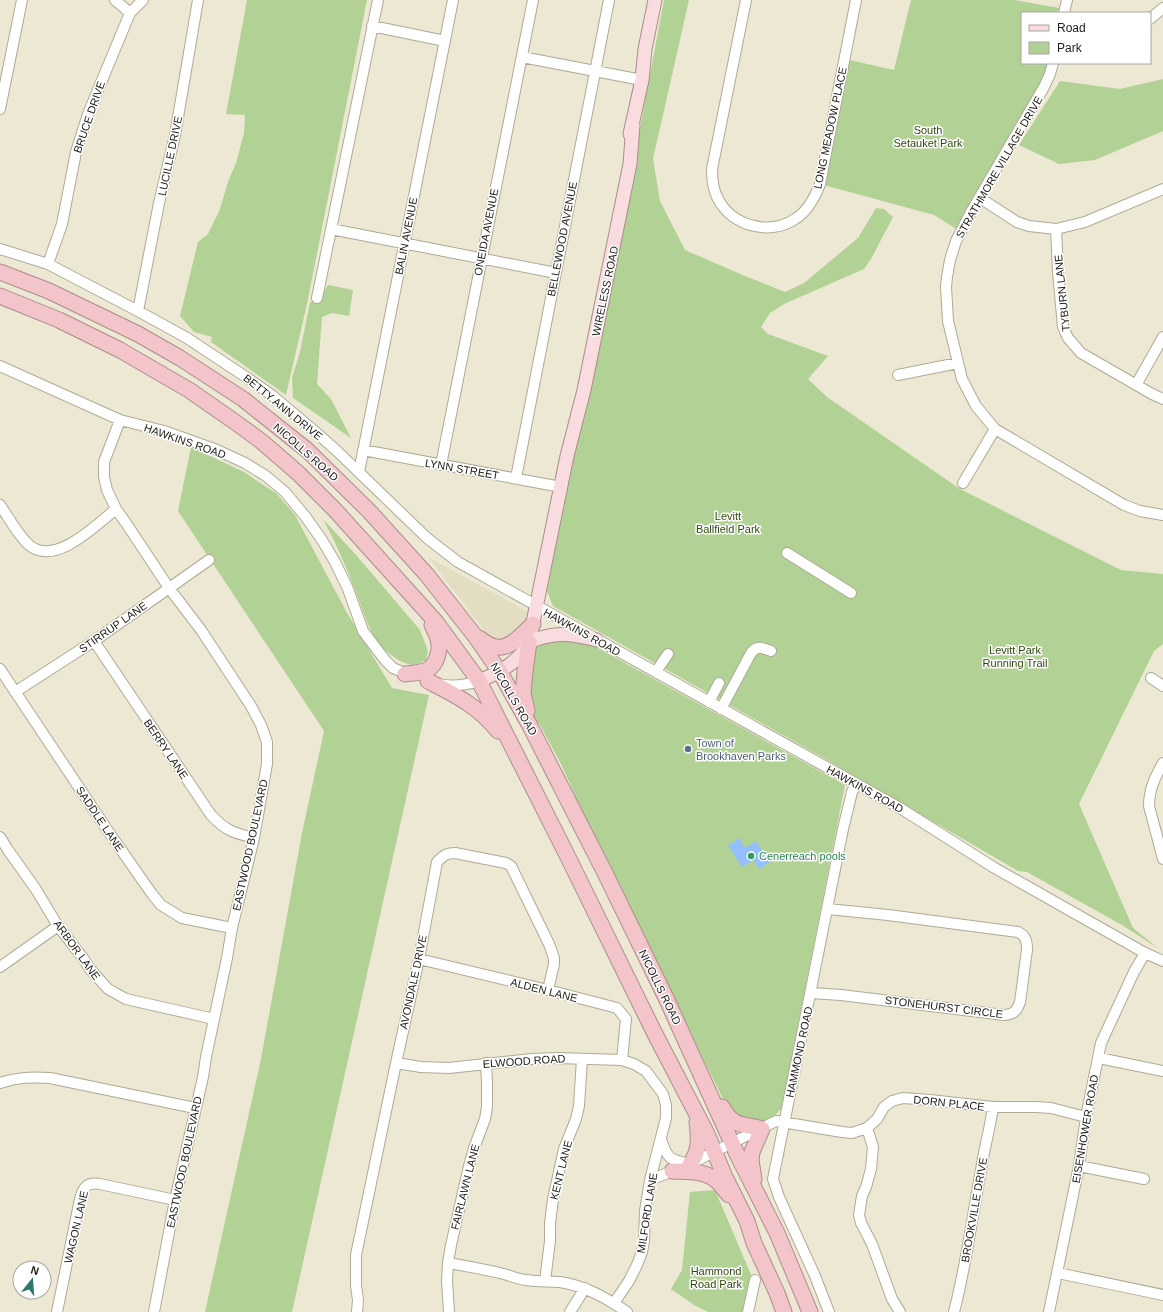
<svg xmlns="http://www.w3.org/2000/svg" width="1163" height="1312" font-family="Helvetica,sans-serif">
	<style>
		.built { fill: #e3ddc1 }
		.green { fill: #b2d295 }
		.water { fill: #95bffc }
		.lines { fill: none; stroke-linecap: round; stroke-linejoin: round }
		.minor-casing { stroke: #aeaa96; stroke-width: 12 }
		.major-casing { stroke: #aa8c8c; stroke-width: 15 }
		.highway-casing { stroke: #aa8c8c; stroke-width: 17 }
		.minor { stroke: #fff; stroke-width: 10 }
		.major { stroke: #f8dcdf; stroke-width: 13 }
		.highway { stroke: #f3c5ca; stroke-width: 15 }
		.service-dot { fill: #5c6f8a; stroke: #fff; stroke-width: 1.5 }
		.leisure-dot { fill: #2e9e5b; stroke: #fff; stroke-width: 1.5 }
		.labels { text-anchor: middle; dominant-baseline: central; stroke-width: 3; stroke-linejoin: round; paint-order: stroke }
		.street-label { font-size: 11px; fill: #23211a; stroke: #fff }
		.park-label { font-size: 11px; fill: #2e490b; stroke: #fff }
		.service-label { font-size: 11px; fill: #4e5e75; stroke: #fff; text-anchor: start }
		.leisure-label { font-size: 11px; fill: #27864d; stroke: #fff; text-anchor: start }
	</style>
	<rect width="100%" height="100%" fill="#ece8d3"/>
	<path class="built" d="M428,557L534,615L532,624L496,646Z"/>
	<path class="green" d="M247,0H367L307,304L286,395L211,342L212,337L194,332L180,316L198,242L208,234L220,209L228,182L236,163L244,133L245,115L226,114Z
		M664,0H689L653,159L660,201L685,250L745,276L785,292L804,283L858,238L876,208L884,209L893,217L871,259L864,269L784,304L770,313L761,327L768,334L828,356L808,379L827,397L960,489L1121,570L1163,574V644L1154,651L1079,804L1133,928L1159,949L1122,925L1027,872L1018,871L822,757L553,606L547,591L608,282H611Z
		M911,0H1015L1065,9L1064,13H1022V63H1053L961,232L934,215L820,184L845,59L894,70Z
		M1163,79V131L1095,160L1059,164L1019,145L1060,81L1120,89Z
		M328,285L353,290L349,316L332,313L322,317L317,384L331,399L351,438L293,398L292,378L300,352L310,302L321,297Z
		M191,447L244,472L277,494L295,515L346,611L392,688L429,695L292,1312H205L261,1059L302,833L324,731L178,511Z
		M323,519L357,556L420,630L428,651L426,660C423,661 420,663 417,664C405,668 386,652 378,643C370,633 362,608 357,595C347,569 336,543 323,519Z
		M562,628L845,785L782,1107C768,1128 753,1121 732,1117L599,849L561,764L540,725L534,720L528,706L536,639Z
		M715,1190L752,1277L742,1312H708L694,1305L671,1289L682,1270L690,1192Z"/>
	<path class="water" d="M739,838L745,848L756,841L770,862L759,869L753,860L742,867L728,846Z"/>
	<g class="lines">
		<g class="minor-casing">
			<path id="minor" d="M115,0L130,13
				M746,0L712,169C712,179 713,190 718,199C732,226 770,236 795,219C807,212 815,197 820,184L856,0
				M1064,13L1067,0
				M1150,19L1163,8
				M372,26L445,41
				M522,57L642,80
				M1053,63L1050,74L1044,87L971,212L956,241L950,260L947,277L946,287L948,321L962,379L976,406L995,429L1124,505L1140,511L1163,515
				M0,109L22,0
				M980,198L1017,222L1029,226L1056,229L1085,222L1163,189
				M331,229L556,273
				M1056,229L1058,272L1063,327L1068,338L1081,353L1152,394L1163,399
				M0,249L48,264L138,311L187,338L249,379L273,396L318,434L338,452L427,538L458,562L900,808L993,867L1145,953L1163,961
				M48,264L62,224L76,152L88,114L130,13L143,0
				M317,298L378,0
				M138,311L159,203L175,135L198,0
				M0,366L120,420L164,431L217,450L245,463L266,476L285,492L305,516L322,540L335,562L348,589L363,631L385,660L393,668L410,675
				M898,375L958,363
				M1136,385L1163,337
				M120,420L104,462V477L107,490L116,509L126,523L169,588L201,630L251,706L261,725L267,742V764L254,838L232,928L227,958L206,1057L203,1077L175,1200L154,1312
				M363,450L561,487
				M441,465L533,0
				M359,472L453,0
				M516,478L609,0
				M963,483L995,429
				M0,505C9,518 17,534 29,545C55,567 96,525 116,509
				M787,553L851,593
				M94,641L211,815C226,831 234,833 254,838
				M0,669L108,831L152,894L161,905L182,918L232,928
				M657,673L659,667L668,654
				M1151,678L1163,686
				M438,684C452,687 466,685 479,681
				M15,692L94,641L209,560
				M709,702L719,683
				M721,709L751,653C757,645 763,648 771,651
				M1163,763C1155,777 1149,789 1149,806L1163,859
				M0,837L8,850L35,888L58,926L83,958L90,969L108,989L126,999L214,1019
				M419,959L548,990L617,1008L626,1019L622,1060
				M0,967L58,926
				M811,993L841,995L1004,1015C1014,1014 1017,1011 1020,1002L1027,950C1027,941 1026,936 1018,932L888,915L828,909
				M1099,1058L1163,1071
				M396,1063L421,1067L449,1068L532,1059L557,1058L622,1060L634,1064L646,1071L663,1094L666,1105V1118L650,1180L645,1211L644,1241L642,1252L637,1265L629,1281L614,1303
				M0,1083C17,1077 32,1077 50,1078L195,1108
				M867,1128L873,1147L871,1169L866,1187L862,1196L859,1215L861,1223L872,1244L892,1299L900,1312
				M661,1139C667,1159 670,1160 690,1164
				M1079,1166L1144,1179
				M650,1180L690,1164L776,1121L842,1132L852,1133L867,1128L877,1119L884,1107L892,1101L903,1098L930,1100L993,1107H1036L1051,1108L1086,1117
				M448,1263C465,1266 483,1269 500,1273C509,1275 517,1279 526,1280C538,1282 549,1281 560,1282C586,1286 606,1298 627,1312
				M1058,1273L1163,1295
				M545,1281L550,1241V1223L553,1199L564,1149L576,1119L579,1106L582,1059
				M57,1312L80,1199C83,1187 87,1182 100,1184L175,1200
				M357,1312L358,1300L356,1286V1255L396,1063L419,959L437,862C443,856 446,853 455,853L506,863L511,866L549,944L554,958V964L548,990
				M449,1312L447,1281L448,1263L451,1245L469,1166L474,1148L485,1119L487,1107V1083L486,1063
				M570,1312L585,1288
				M748,1312L755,1280
				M829,1312L815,1276L779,1197L773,1179L843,829L852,792L856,784
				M954,1312C966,1266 972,1218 981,1170C984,1149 990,1129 993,1107
				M1049,1312L1079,1166L1086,1117L1101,1043L1134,972L1145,953"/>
		</g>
		<g class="major-casing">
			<path id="major" d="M630,134L642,80L645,49L655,0
				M529,642C556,631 571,634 597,640
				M479,681C498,673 520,662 529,642L567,456L584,390L630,164L633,125"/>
		</g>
		<g class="highway-casing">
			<path id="highway" d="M0,272L49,291L138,334L180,358L243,399L307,450L369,511L427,575L475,636L500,672L530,726L604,871L666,998L737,1154L777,1233L810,1312
				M0,296L59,320L120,350L189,390L235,422L261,441L298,473L335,510L436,622L479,681L566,853L655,1034L707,1134L725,1177L747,1221L754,1243L777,1293L784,1312
				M479,638C484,642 490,646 496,647C510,650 524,632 533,624
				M405,674C412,673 420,673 427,670C437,665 441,649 438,639C437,634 434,630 432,625
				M428,681C457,696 478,706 498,731
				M527,711L523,693L525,671L529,642
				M722,1107C734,1128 741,1123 762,1129L752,1152L751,1160L754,1179
				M690,1164C700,1151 699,1138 697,1122
				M672,1171C688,1172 706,1170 718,1182C722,1186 725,1191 729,1195"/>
		</g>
		<use href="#minor" class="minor"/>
		<use href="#major" class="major"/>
		<use href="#highway" class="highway"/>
	</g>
	<circle class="service-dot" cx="688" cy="749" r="4"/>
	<circle class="leisure-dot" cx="751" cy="856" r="4"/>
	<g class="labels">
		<g class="street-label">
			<text transform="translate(89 117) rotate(-71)">BRUCE DRIVE</text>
			<text transform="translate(830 128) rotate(-78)">LONG MEADOW PLACE</text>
			<text transform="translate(170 156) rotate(-78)">LUCILLE DRIVE</text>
			<text transform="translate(999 167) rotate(-60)">STRATHMORE VILLAGE DRIVE</text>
			<text transform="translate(486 232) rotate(-79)">ONEIDA AVENUE</text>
			<text transform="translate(406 236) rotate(-79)">BALIN AVENUE</text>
			<text transform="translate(562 239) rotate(-79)">BELLEWOOD AVENUE</text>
			<text transform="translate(605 291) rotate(-78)">WIRELESS ROAD</text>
			<text transform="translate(1062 293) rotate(-96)">TYBURN LANE</text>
			<text transform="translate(283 407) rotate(39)">BETTY ANN DRIVE</text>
			<text transform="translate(185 441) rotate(19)">HAWKINS ROAD</text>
			<text transform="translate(306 452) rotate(41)">NICOLLS ROAD</text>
			<text transform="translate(462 469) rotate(10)">LYNN STREET</text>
			<text transform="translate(113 627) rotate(-35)">STIRRUP LANE</text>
			<text transform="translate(582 632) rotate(29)">HAWKINS ROAD</text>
			<text transform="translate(514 699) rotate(60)">NICOLLS ROAD</text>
			<text transform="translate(166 749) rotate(56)">BERRY LANE</text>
			<text transform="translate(865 789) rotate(29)">HAWKINS ROAD</text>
			<text transform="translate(100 819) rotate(56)">SADDLE LANE</text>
			<text transform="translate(250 845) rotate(-78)">EASTWOOD BOULEVARD</text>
			<text transform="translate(77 950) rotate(54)">ARBOR LANE</text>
			<text transform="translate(413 982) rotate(-78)">AVONDALE DRIVE</text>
			<text transform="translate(660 987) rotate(64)">NICOLLS ROAD</text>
			<text transform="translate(544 990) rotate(14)">ALDEN LANE</text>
			<text transform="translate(944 1007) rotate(7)">STONEHURST CIRCLE</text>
			<text transform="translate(799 1052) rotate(-78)">HAMMOND ROAD</text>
			<text transform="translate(524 1061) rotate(-4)">ELWOOD ROAD</text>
			<text transform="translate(949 1103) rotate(6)">DORN PLACE</text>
			<text transform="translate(1085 1129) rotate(-80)">EISENHOWER ROAD</text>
			<text transform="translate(184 1162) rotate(-78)">EASTWOOD BOULEVARD</text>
			<text transform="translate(561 1170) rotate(-76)">KENT LANE</text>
			<text transform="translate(465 1187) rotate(-76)">FAIRLAWN LANE</text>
			<text transform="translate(974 1210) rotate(-80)">BROOKVILLE DRIVE</text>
			<text transform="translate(647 1213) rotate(-81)">MILFORD LANE</text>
			<text transform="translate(76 1227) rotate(-77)">WAGON LANE</text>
		</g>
		<g class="park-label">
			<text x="928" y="130">South<tspan x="928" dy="13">Setauket Park</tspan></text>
			<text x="728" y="516">Levitt<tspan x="728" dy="13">Ballfield Park</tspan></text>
			<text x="1015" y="650">Levitt Park<tspan x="1015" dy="13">Running Trail</tspan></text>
			<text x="716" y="1271">Hammond<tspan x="716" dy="13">Road Park</tspan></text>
		</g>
		<g class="service-label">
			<text x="696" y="743">Town of<tspan x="696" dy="13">Brookhaven Parks</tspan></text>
		</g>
		<g class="leisure-label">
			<text x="759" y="856">Cenerreach pools</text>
		</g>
	</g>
	<rect x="1021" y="12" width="130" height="52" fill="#ffffff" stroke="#a7a6a3"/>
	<rect x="1029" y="25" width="20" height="6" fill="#f8dcdf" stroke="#a7a6a3"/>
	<text x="1057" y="32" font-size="12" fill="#23211a">Road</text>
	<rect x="1029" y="42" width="20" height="12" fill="#b2d295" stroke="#a7a6a3"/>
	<text x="1057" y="52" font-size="12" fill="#23211a">Park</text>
	<g transform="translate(32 1280) rotate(17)"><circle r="19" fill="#ffffff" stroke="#a7a6a3"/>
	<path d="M0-3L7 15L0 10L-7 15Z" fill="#30766a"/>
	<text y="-6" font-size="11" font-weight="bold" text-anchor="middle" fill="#23211a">N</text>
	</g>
</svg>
